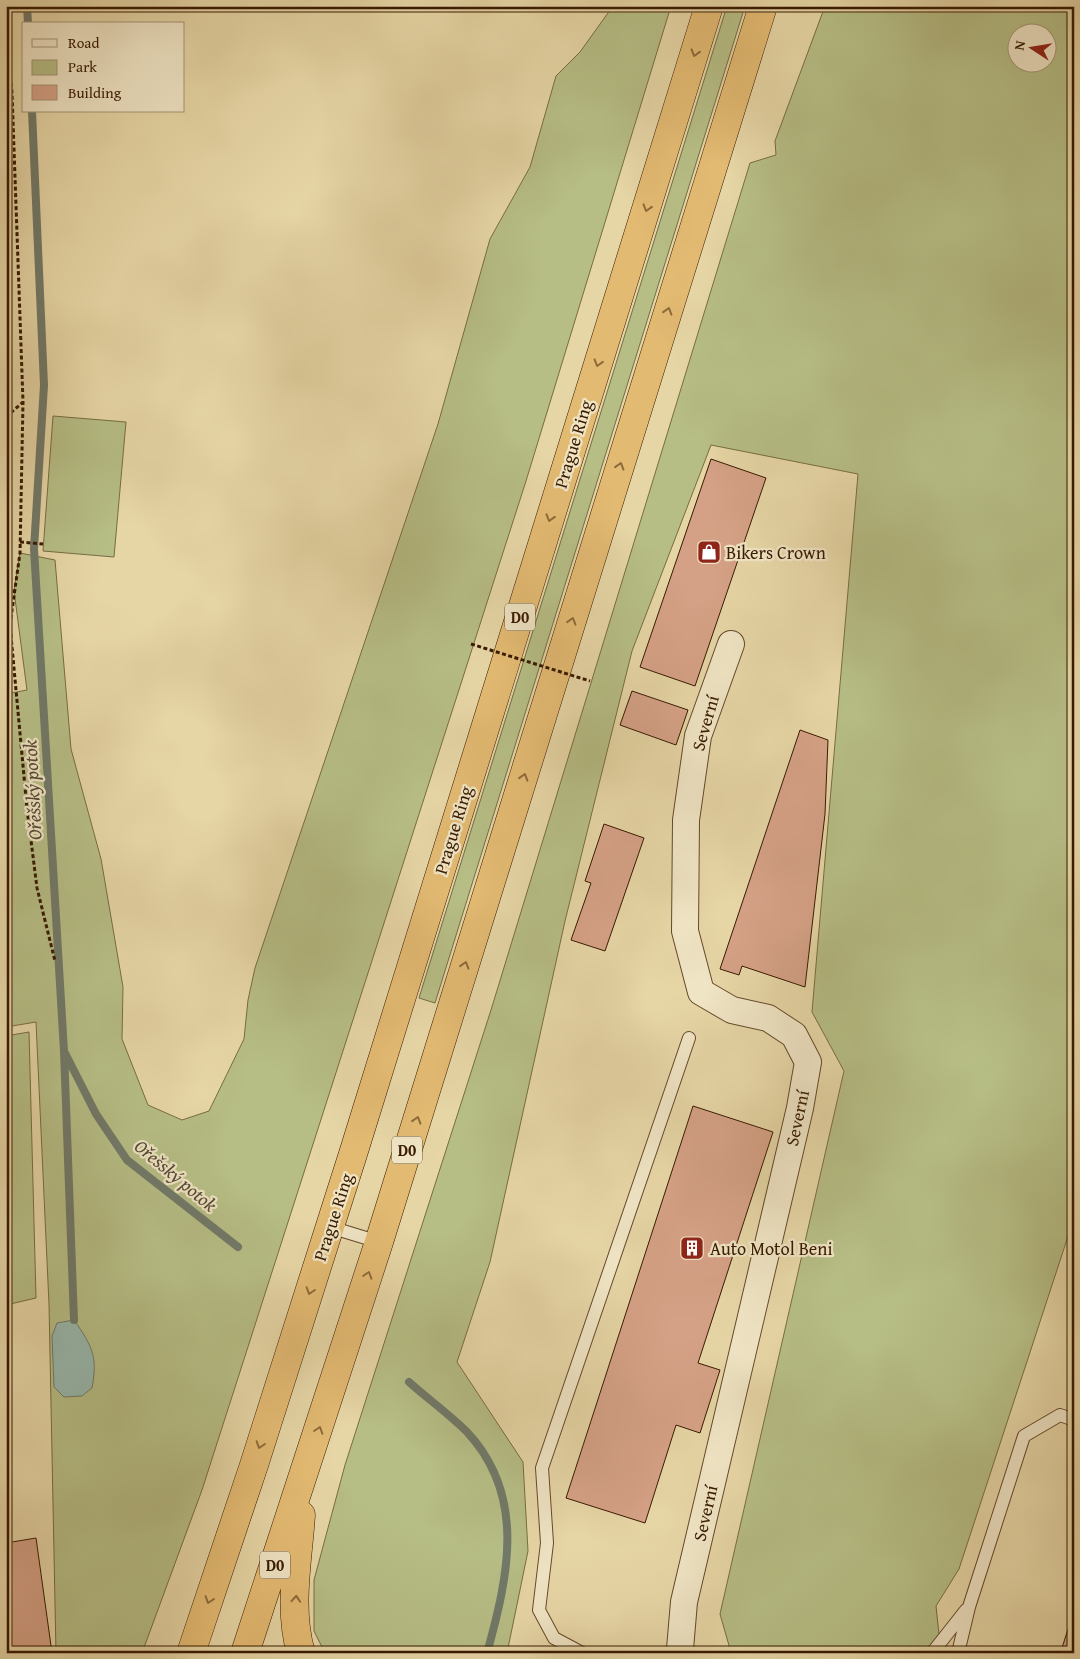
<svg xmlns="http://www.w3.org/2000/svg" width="1080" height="1659" font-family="'Gentium Book Plus',serif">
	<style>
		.green { fill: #b6bd85; stroke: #776c43; fill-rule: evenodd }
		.water { fill: #97b8ad; stroke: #717968 }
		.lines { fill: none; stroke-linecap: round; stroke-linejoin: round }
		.stream { stroke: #717968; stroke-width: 8 }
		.building { fill: #d5a186; stroke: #381a01 }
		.service-casing { stroke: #64492a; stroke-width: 14 }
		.minor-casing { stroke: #64492a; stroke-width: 28 }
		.motorway-casing { stroke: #381a01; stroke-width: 29 }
		.path { stroke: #381a01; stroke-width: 3; stroke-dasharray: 4 2.5; stroke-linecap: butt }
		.service { stroke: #efe4c4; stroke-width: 12 }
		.minor { stroke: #efe4c4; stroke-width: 26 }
		.motorway { stroke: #e3ba72; stroke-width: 28 }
		.path-bridge { stroke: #381a01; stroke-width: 3; stroke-dasharray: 4 2.5; stroke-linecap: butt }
		.oneway { stroke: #8e6a3a }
		.labels { text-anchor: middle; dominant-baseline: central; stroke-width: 4.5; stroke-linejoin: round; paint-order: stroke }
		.shield { fill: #efe4c4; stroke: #6f573c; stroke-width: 1 }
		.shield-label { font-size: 16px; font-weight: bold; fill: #381a01 }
		.street-label { font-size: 18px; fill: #381a01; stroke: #efe4c4 }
		.poi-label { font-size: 18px; fill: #381a01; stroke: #efe4c4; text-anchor: start }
		.water-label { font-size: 19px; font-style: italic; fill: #544935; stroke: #efe4c4 }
	</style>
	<rect width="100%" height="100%" fill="#e6d5a5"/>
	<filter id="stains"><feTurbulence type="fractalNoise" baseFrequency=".004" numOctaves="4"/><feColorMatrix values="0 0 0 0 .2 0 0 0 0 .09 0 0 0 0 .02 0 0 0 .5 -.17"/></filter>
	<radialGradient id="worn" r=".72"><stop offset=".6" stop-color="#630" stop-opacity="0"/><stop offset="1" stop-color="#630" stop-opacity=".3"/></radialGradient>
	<path class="green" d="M613,6H671L526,481L202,1490L142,1653H56L49,1304L36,1022L6,1027V694L27,690L14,591L20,553L55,560L71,749L101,859L123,987L122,1039L148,1105L182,1120L209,1111L244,1039L248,1000L255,968L438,424L490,239L530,167L556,76L580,52Z
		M727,6H745L435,1003L419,998Z
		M825,6H1074V1218L959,1569L936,1606L941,1653H744L730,1649L720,1614L844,1071L812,1012L858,474L711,445L632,651L565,921L490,1262L457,1362L523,1462L528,1551L507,1653H325L314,1631V1580L345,1465L491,1010L750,163L776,155L775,141ZM1018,32H1048V62H1018Z
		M53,416L126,422L114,557L43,551Z
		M29,1032L36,1298L6,1305V1036Z"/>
	<path class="water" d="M74,1320C92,1346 98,1356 92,1388L82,1396L64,1397L54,1387L52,1336L57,1323Z"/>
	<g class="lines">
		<path class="stream" d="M27,6L28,24
			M32,111L44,385L34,549L64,1051L74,1320
			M65,1053L96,1114L127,1160L238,1247
			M409,1382C428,1399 449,1414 467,1432C527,1496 508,1577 487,1653"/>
	</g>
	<path class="building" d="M711,459L766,478L695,686L640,667Z
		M632,691L688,710L676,745L620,725Z
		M800,730L828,740L825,814L805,987L742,966L739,975L720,969Z
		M604,824L644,838L605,951L571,940L591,883L585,881Z
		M693,1106L773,1132L698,1363L720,1370L700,1433L676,1425L645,1523L566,1498Z
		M36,1538L52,1653H6V1543Z
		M1074,1610V1651L1062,1648Z"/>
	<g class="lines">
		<g class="service-casing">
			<path id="service" d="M330,1227L379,1242
				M582,1653L554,1638L539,1610L547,1543L542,1468L689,1038
				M932,1653L966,1610
				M958,1653L969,1607L1024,1436L1060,1415L1074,1420"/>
		</g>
		<g class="minor-casing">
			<path id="minor" d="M682,1653L680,1649L684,1602L800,1108L808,1062L794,1035L768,1018L732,1010L701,992L685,931L686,820L698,736L731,644"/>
		</g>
		<g class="motorway-casing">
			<path id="motorway" d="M191,1653L254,1465L353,1154L709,6
				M245,1653L379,1242L763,6
				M301,1653C288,1609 298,1560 301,1515"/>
		</g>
		<path class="path" d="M6,31L12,93L23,402L20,553L10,625L27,809L37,888L55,961
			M6,417L23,402
			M20,542L43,544
			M6,592L14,591"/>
		<use href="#service" class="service"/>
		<use href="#minor" class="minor"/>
		<use href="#motorway" class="motorway"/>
		<path class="path-bridge" d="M471,644L590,681"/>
	</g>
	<defs><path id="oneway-chevron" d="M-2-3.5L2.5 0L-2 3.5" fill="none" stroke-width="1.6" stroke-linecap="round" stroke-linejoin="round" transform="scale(1.25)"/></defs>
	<g class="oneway">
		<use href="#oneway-chevron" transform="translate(695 53) rotate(107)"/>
		<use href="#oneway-chevron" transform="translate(647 208) rotate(107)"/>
		<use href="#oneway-chevron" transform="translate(668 311) rotate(-73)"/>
		<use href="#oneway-chevron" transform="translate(598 363) rotate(107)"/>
		<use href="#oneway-chevron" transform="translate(620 466) rotate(-73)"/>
		<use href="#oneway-chevron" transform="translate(550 518) rotate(107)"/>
		<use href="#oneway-chevron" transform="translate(572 621) rotate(-73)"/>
		<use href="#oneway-chevron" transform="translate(524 777) rotate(-73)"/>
		<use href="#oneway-chevron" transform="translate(465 965) rotate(-73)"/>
		<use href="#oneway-chevron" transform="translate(417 1120) rotate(-73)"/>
		<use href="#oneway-chevron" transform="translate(368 1275) rotate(-72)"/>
		<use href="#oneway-chevron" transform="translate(310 1291) rotate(108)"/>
		<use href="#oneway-chevron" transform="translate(319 1430) rotate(-72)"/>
		<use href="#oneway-chevron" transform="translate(260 1445) rotate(108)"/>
		<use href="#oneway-chevron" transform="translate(296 1599) rotate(-86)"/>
		<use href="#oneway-chevron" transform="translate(209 1600) rotate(108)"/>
	</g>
	<defs>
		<g id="shop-square" transform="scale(1.25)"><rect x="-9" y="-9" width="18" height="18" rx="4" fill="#8f2418" stroke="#efe4c4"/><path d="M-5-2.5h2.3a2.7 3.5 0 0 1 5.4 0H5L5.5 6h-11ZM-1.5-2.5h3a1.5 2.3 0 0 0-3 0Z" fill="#fff"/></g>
		<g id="building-square" transform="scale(1.25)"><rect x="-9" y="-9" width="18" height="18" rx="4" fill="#8f2418" stroke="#efe4c4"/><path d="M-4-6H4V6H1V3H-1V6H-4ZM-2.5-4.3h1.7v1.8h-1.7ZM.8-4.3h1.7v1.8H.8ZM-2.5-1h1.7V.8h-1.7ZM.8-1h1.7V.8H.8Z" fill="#fff"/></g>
	</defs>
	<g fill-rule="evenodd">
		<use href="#shop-square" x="709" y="552"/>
		<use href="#building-square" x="692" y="1248"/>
	</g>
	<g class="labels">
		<g class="shield">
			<rect x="505" y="603.5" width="30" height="27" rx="4"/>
			<rect x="392" y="1136.5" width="30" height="27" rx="4"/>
			<rect x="260" y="1551.5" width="30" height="27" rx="4"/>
		</g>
		<g class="shield-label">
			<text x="520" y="617">D0</text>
			<text x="407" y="1150">D0</text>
			<text x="275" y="1565">D0</text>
		</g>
		<g class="street-label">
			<text transform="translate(573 444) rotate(-73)">Prague Ring</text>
			<text transform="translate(705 723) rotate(-74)">Severní</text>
			<text transform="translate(453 830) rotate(-73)">Prague Ring</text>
			<text transform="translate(797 1118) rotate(-78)">Severní</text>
			<text transform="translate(333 1217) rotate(-72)">Prague Ring</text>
			<text transform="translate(705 1513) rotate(-77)">Severní</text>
		</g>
		<g class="poi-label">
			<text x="726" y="552">Bikers Crown</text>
			<text x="710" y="1248">Auto Motol Beni</text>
		</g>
		<g class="water-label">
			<text transform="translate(32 790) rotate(-93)">Ořešský potok</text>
			<text transform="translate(176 1175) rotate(40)">Ořešský potok</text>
		</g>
	</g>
	<rect width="1080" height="1659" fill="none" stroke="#e6d5a5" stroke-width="25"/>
	<rect x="8" y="8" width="1065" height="1644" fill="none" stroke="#381a01" stroke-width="2.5"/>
	<rect x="12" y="12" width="1055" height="1634" fill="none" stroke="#381a01"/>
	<rect x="22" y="22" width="162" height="90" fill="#efe4c4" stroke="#a69376"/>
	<rect x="32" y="39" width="25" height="8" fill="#efe4c4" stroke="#a69376"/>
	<text x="68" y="48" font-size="15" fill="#381a01">Road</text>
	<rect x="32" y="60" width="25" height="15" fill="#b6bd85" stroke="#a69376"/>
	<text x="68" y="72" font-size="15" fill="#381a01">Park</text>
	<rect x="32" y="85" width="25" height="15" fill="#d5a186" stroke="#a69376"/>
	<text x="68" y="98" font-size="15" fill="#381a01">Building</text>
	<g transform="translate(1032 48) rotate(282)"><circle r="24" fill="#efe4c4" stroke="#a69376"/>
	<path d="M0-4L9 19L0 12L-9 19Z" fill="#8f2418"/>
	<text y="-8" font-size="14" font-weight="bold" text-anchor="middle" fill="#381a01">N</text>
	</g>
	<rect width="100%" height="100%" filter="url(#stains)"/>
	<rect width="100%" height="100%" fill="url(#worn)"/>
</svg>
